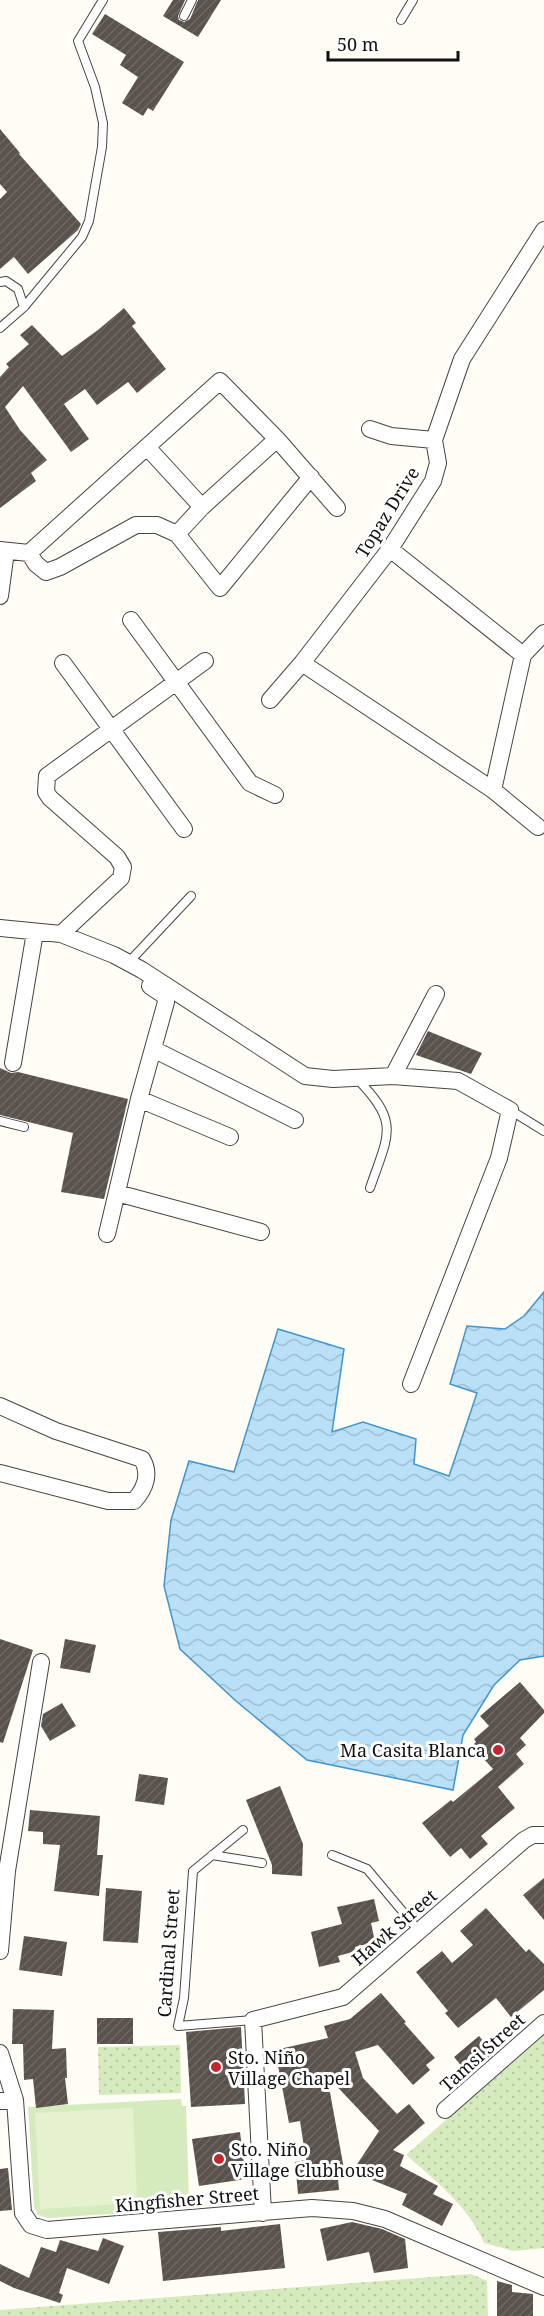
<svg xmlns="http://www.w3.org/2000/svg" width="544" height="2316" font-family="'Noto Serif',serif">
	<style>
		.grass { fill: url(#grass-dots) }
		.park { fill: #d5ebbd }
		.pitch { fill: #e6f2cf }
		.water { fill: url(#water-waves); stroke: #3f96cf; stroke-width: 1.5 }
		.building { fill: url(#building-hatch) }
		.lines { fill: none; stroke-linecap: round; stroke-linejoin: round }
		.lane-casing { stroke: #444; stroke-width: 10 }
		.street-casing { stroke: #444; stroke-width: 18 }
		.lane { stroke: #fff; stroke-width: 8 }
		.street { stroke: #fff; stroke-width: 16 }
		.poi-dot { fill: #c4262e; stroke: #fff; stroke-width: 2 }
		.labels { text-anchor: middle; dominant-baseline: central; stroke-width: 6; stroke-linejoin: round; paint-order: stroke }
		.street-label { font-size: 18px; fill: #111; stroke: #fff }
		.poi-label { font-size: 18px; fill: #111; stroke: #fff; text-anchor: start }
	</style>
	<defs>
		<pattern id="grass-dots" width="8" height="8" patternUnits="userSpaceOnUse" patternTransform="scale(1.5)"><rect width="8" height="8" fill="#d5ebbd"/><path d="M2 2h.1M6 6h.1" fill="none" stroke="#b6c8a1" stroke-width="1.8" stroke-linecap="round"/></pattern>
		<pattern id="water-waves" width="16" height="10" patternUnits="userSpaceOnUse" patternTransform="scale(1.5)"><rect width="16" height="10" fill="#b9e0f7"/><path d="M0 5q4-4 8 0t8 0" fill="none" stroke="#9ebfd3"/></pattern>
		<pattern id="building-hatch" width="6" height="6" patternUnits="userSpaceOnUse" patternTransform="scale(1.5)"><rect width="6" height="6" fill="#5a524d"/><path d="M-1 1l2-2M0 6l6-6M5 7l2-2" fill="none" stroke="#6d6662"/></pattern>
	</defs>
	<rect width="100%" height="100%" fill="#fffdf5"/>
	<path class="grass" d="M544,2034V2248L514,2251L484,2243C468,2206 436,2181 406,2155Z
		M180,2045L181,2093L99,2095L98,2047Z
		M471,2274L487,2281L488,2316H0V2310Z"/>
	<path class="park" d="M181,2099L182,2106H186L189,2200H185L186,2209L48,2218L38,2215L34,2206L28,2107Z"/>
	<path class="pitch" d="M133,2108L137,2203L40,2209L35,2113Z"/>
	<path class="water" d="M544,1292V1656L520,1660L494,1685L463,1735L453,1790L307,1760L236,1701L180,1649L164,1586L171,1520L189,1461L234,1472L278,1329L344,1349L332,1432L363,1422L416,1439L414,1464L449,1476L477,1393L450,1384L467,1326L505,1329L524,1316Z"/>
	<path class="building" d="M173,0H185L178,16L179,20L184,22L190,19L198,0H221L198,37L163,16Z
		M105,14L184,62L153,111L148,108L143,116L122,103L138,77L120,65L126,55L92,34Z
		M0,129L20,153L19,154L81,224L78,230L28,274L14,257L0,269V199L7,192L0,184Z
		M124,308L136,323L132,326L166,369L137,393L128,382L97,405L85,389L64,404L89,439L71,452L23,386L5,407L20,430L47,460L31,473L36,481L0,508V377L9,367L6,364L29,344L20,335L32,325L62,356L98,330Z
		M428,1031L482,1053L471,1074L416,1055Z
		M0,1068L11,1073L18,1072L128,1099L104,1199L61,1192L73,1133L0,1115Z
		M0,1639L33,1650L3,1743L0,1742Z
		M65,1639L96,1645L90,1673L60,1668Z
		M520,1682L544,1710V1713L520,1738L526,1745L516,1754L524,1764L498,1787L515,1808L481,1836L488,1844L470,1859L461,1848L450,1857L422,1823L451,1800L453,1802L493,1769L472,1746L476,1742L474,1739L489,1726L480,1716Z
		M62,1703L76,1726L50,1741L41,1726L43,1714Z
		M139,1774L168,1778L164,1805L135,1801Z
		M280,1786L303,1844L302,1876L272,1874V1865L246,1800Z
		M30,1810L100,1816L97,1855H103L99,1896L54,1891L60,1845L43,1844V1832L28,1831Z
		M544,1878V1920L523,1895Z
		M106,1888L142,1891L138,1943L103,1941Z
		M374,1899L379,1921L371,1923L375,1942L355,1947L356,1951L338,1956L340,1962L319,1967L311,1932L342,1924L337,1907Z
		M486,1908L526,1952L529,1949L544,1964V1990L511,2017L496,1998L458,2028L445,2013L448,2011L416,1972L442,1951L452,1963L473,1945L460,1931Z
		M24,1936L67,1942L62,1976L19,1970Z
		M381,1993L406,2022L404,2023L435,2058L426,2065L430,2070L413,2085L378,2045L355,2052L363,2078L397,2114L409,2104L425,2123L393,2150L404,2155L400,2166L438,2186L433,2194L453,2204L442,2226L402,2205L407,2194L352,2172L379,2131L327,2076L344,2169L337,2166L339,2190L298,2194L295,2162L306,2160L300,2121L289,2123L275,2050L328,2038L324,2026L350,2019Z
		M13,2009L54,2010L52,2049L66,2048L67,2078H65L68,2104L36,2108L33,2079L24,2080L23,2044H12Z
		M97,2018H133V2044H97Z
		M241,2027L245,2104L191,2107L186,2032Z
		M500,2031L508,2040L469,2075L454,2057L479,2036L485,2043Z
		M240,2132L246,2179L199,2186L192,2139Z
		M8,2168L12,2210L0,2211V2169Z
		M352,2222L382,2229L405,2239L408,2268L374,2273L369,2252L327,2261L320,2229Z
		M280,2224L285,2268L163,2281L158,2232L221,2227V2231Z
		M103,2238L124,2246L109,2284L67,2268L59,2293L63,2295L60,2303L14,2288L0,2281V2264L29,2278L41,2247L56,2252L60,2240L98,2251Z
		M497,2281L512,2285V2292L533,2294V2316H497Z"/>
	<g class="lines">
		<g class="lane-casing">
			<path id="lane" d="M184,16L192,0
				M401,20L413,0
				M0,282L6,281L18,289L24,307
				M0,328L24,307L82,237L89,221L102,147L103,123L95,87L78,41L103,0
				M129,962L191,896
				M357,1079C401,1123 388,1135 370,1188
				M510,1110L544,1131
				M0,1121L24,1127
				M243,1830L193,1871L184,1998L178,2026L253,2020
				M212,1855L262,1863
				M332,1855L367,1869L419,1931"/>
		</g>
		<g class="street-casing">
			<path id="street" d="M370,429L391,436L434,440
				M147,447L202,507
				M177,534L202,507L277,439
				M390,549L523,655
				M0,550L29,553L220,381L277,439L337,508
				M29,553L36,564L46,572L60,567L136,525H157L177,534L220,588L311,477
				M0,596L6,551
				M131,620L250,783L275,795
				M63,663L184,829
				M302,663L493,790L538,827
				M270,700L302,663L390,549L433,481L438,463L434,440L462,359L544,230
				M493,790L523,655L544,633
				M0,928L61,934L114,955L142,970L305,1076L333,1079L393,1076L458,1081L510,1110L499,1158L411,1384
				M61,934L121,878L123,867L117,857L50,798L46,792L47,776L205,661
				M153,1049L295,1120
				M13,1063L35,932
				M393,1076L436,994
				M139,1099L230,1137
				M117,1193L261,1232
				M107,1234L139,1099L166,1002L165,996L150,986
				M0,1406L56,1431L142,1459C151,1474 145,1489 134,1501H108L0,1473
				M0,1951L7,1871L41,1662
				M0,2053L15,2100L23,2213L31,2225L47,2230L312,2208L353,2211L385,2219L544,2287
				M0,2101L15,2100
				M445,2110L544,2023
				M263,2213L253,2020L343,1997L524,1840L533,1835H544"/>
		</g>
		<use href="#lane" class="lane"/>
		<use href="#street" class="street"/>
	</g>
	<g class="poi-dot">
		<circle cx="498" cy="1750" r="6"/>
		<circle cx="216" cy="2067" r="6"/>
		<circle cx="219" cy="2159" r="6"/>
	</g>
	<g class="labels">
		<g class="street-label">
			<text transform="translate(387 512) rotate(-58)">Topaz Drive</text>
			<text transform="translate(394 1927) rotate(-41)">Hawk Street</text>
			<text transform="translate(168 1953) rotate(-86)">Cardinal Street</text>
			<text transform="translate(482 2052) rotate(-42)">Tamsi Street</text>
			<text transform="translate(187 2199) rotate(-5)">Kingfisher Street</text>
		</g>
		<g class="poi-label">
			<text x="486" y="1750" text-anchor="end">Ma Casita Blanca</text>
			<text x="228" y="2057">Sto. Niño<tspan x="228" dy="21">Village Chapel</tspan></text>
			<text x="231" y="2149">Sto. Niño<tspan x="231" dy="21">Village Clubhouse</tspan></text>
		</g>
	</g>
	<path d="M328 51v9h130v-9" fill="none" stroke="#111111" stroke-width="3"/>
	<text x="337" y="51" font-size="18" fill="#111111" stroke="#ffffff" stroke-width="4.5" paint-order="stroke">50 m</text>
</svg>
